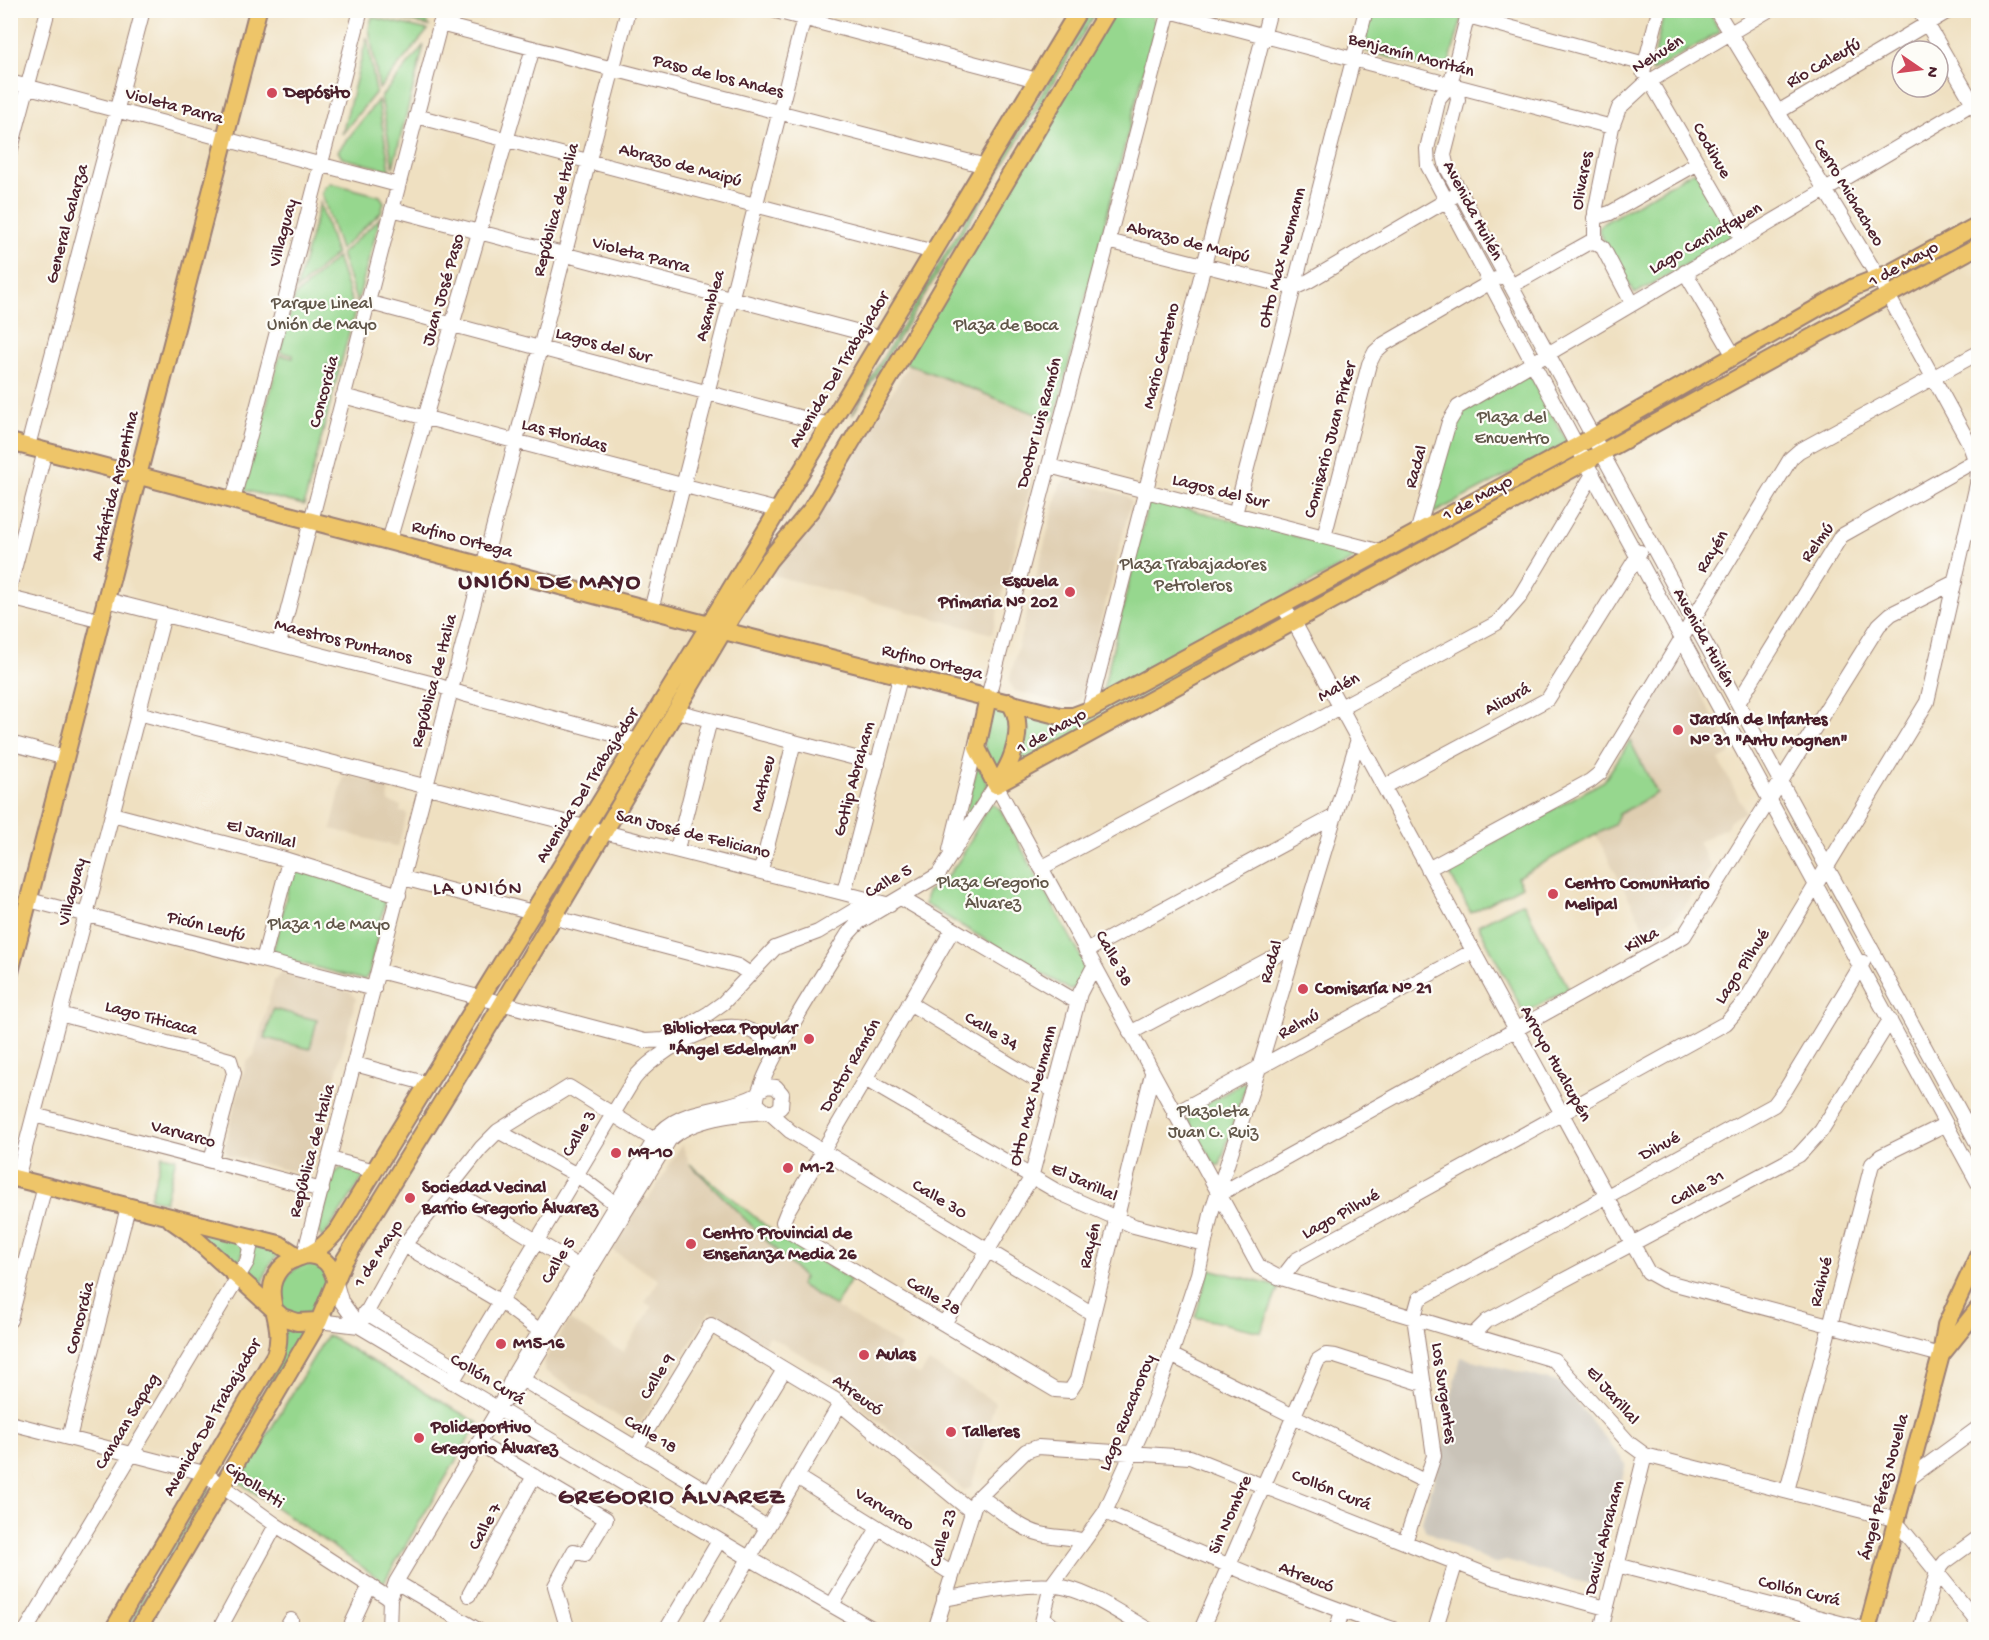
<svg xmlns="http://www.w3.org/2000/svg" width="1989" height="1640" font-family="'Gochi Hand',sans-serif">
	<style>
		.built { fill: #dfceb1 }
		.industrial { fill: #c9c3b8 }
		.green { fill: #96d78e; stroke: #707b5c; stroke-width: 1.5 }
		.lines { fill: none; stroke-linecap: round; stroke-linejoin: round }
		.minor-casing { stroke: #9c8076; stroke-width: 16 }
		.major-casing { stroke: #9c8076; stroke-width: 20 }
		.minor { stroke: #fff; stroke-width: 14 }
		.major { stroke: #eec569; stroke-width: 16 }
		.poi-dot { fill: #d1495b; stroke: #fdfcf7; stroke-width: 2 }
		.labels { text-anchor: middle; dominant-baseline: central; stroke-width: 4.5; stroke-linejoin: round; paint-order: stroke }
		.street-label { font-size: 18px; fill: #4a1f2b; stroke: #fdfcf7 }
		.poi-label { font-size: 18px; font-weight: bold; fill: #4a1f2b; stroke: #fdfcf7; text-anchor: start }
		.park-label { font-size: 18px; fill: #615649; stroke: #fdfcf7 }
		.neighbourhood-label { font-size: 20px; letter-spacing: 1.5px; fill: #4a1f2b; stroke: #fdfcf7 }
		.district-label { font-size: 24px; font-weight: bold; letter-spacing: 1.5px; fill: #4a1f2b; stroke: #fdfcf7 }
	</style>
	<rect width="100%" height="100%" fill="#fdfcf7"/>
	<filter id="ink" filterUnits="userSpaceOnUse"><feTurbulence type="fractalNoise" baseFrequency=".0167" numOctaves="2"/><feDisplacementMap in="SourceGraphic" scale="12" xChannelSelector="R" yChannelSelector="G"/><feConvolveMatrix kernelMatrix="1 2 1 2 8 2 1 2 1" color-interpolation-filters="sRGB"/></filter>
	<filter id="wash" filterUnits="userSpaceOnUse"><feTurbulence type="fractalNoise" baseFrequency=".008" numOctaves="4" result="noise"/><feDisplacementMap in="SourceGraphic" scale="24" xChannelSelector="R" yChannelSelector="G"/><feGaussianBlur stdDeviation="1.35" result="paint"/><feColorMatrix in="noise" values="0 0 0 0 0 0 0 0 0 0 0 0 0 0 0 0 0 1.4 0 .05"/><feComposite in="paint" operator="in"/></filter>
	<g filter="url(#wash)">
		<rect width="100%" height="100%" fill="#efe0c1"/>
		<path class="built" d="M909,364L1048,419L992,634L769,574L812,525Z
			M1068,480L1127,496L1131,502L1081,700L1073,706L1015,691L1009,682L1060,484Z
			M1675,658H1682L1732,753L1719,760L1746,812L1730,820L1727,827L1698,842L1711,867L1678,916L1647,933L1596,835L1614,825L1619,814L1657,793L1630,741Z
			M344,775L382,783L388,787L389,802L401,806L400,812L407,813L398,847L331,829Z
			M282,973L351,992L356,999L311,1169L303,1174L228,1155L224,1148L246,1063L254,1055L274,981Z
			M682,1144L690,1164L804,1278L800,1285L901,1346L893,1359L920,1375L929,1362L995,1402L971,1488L964,1490L848,1397L854,1385L769,1336L764,1344L710,1311L637,1428L545,1371L543,1363L569,1320L623,1352L652,1307L645,1302L659,1280L610,1249L642,1196L648,1200Z"/>
		<path class="industrial" d="M1461,1357L1561,1383L1626,1464L1597,1578L1589,1584L1506,1561L1494,1564L1425,1530L1422,1521L1448,1432L1445,1423Z"/>
		<path class="green" d="M374,10L421,11L429,26L373,12Z
			M1113,11H1136L1151,15L1156,24L1054,421L903,362Z
			M1371,11H1464L1448,67L1438,71L1366,51L1363,47Z
			M1664,11H1709L1720,32L1651,72Z
			M1090,13L1093,14V17L852,415L875,371Z
			M372,17L428,30L379,89L369,28Z
			M367,37L376,92L342,134Z
			M424,45L393,167L381,97Z
			M378,100L390,170L342,158L338,151Z
			M1692,172H1697L1733,237L1635,294L1599,232L1600,225Z
			M330,183L380,196L384,202L381,212L340,250L322,194L324,188Z
			M320,203L336,254L296,290Z
			M380,218L357,303L341,254Z
			M337,257L355,311L340,367L327,364V367L339,370L304,505L244,490L280,355L293,358V355L280,352L295,296Z
			M1529,373L1568,443L1428,516L1457,414Z
			M1149,499L1358,552V557L1105,694H1102Z
			M1273,616L1277,622L1016,769L1021,713L1063,722Z
			M1000,705L1013,719L1005,759L996,768L991,767L983,742L994,707Z
			M1630,741L1657,793L1619,814L1614,825L1517,877L1522,886L1471,913L1450,874L1453,865L1604,781Z
			M978,762L988,784L963,825Z
			M992,804L1000,809L1084,962C1086,972 1079,987 1070,990L925,904L927,892C959,874 971,837 988,806Z
			M296,869L386,897L369,974L364,980L272,956L292,872Z
			M1523,902L1569,989L1524,1013L1478,925Z
			M273,1009L317,1020L310,1049L265,1038Z
			M1247,1081L1220,1165H1215L1188,1121V1114Z
			M162,1155L176,1158L165,1202L150,1198Z
			M690,1164L777,1235L851,1280L835,1306L800,1285L804,1278Z
			M341,1168L362,1174L364,1177L323,1238L318,1232L334,1174Z
			M186,1225L245,1243L239,1267Z
			M253,1242L279,1253L268,1267L261,1288L244,1273Z
			M309,1261L318,1263L329,1279L317,1310L296,1317L282,1307C277,1285 289,1269 309,1261Z
			M1209,1269L1279,1287L1261,1332L1195,1317Z
			M285,1326L304,1331L218,1472L217,1468L273,1375Z
			M327,1335L478,1423L384,1582L239,1482Z
			M209,1486L210,1489L128,1629L123,1630Z"/>
	</g>
	<g filter="url(#ink)">
		<g class="lines">
			<g class="minor-casing">
				<path id="minor" d="M772,10L1037,80
					M1166,10L1612,127
					M1919,10L1978,112
					M1468,16L1645,64
					M440,24L986,166
					M1643,72L1659,10
					M1650,81L1742,239
					M10,82L398,185
					M1450,85L1439,98L1427,149L1428,166L1577,446L1978,1183
					M1450,85L1457,93L1458,100L1444,155L1447,168L1978,1145
					M1450,85L1469,10
					M1778,112L1950,10
					M416,116L934,252
					M10,152L48,10
					M392,209L882,338
					M1594,218L1610,213L1698,163
					M1108,241L1294,288L1307,282L1454,196
					M1595,242V212L1612,127L1619,108L1645,84L1769,10
					M1595,242L1603,248L1632,303
					M1685,272L1734,356
					M1511,286L1588,243L1595,242
					M367,302L829,425
					M343,396L777,510
					M28,446L143,10
					M1049,466L1382,552
					M233,500L361,10
					M1235,514L1366,10
					M1417,533L1449,422L1458,407L1978,100
					M1324,537L1369,364L1375,352L1384,344L1496,279
					M389,541L533,48
					M10,585L45,451
					M10,598L102,621
					M107,600L434,684L463,694L638,741
					M1282,606L1294,622L1648,1272L1664,1281L1941,1355
					M651,610L806,10
					M279,644L444,10
					M988,697L1169,10
					M1738,703L1841,536L1978,459
					M1089,710L1270,10
					M676,711L878,764
					M138,713L890,905
					M10,743L66,758
					M1384,787L1548,699L1640,552
					M112,814L281,858L399,895
					M677,849L710,720
					M950,850L977,741
					M1041,868L1497,623L1519,598L1593,474
					M1428,869L1590,781L1600,773L1791,458L1799,451L1978,353
					M761,870L794,742
					M403,878L533,912
					M844,892L901,674
					M901,898L1077,1002
					M29,900L374,989
					M552,917L738,966L750,974
					M953,929L787,1212L783,1222L788,1231L1055,1390L1070,1391L1077,1380L1152,1074
					M1086,951L1335,816
					M263,960L289,861
					M379,971L645,1041L664,1040L709,1013L723,1003L775,948L818,932L873,899
					M909,1003L1054,1091
					M60,1014L230,1060L234,1073L211,1161
					M1130,1033L1296,945
					M355,1064L428,1084
					M865,1079L1060,1193L1134,1226L1204,1244
					M759,1091L767,1086L776,1087L782,1094L781,1107L774,1112H766L757,1104C753,1080 831,962 848,934L859,922L938,875L996,785L1259,1267L1278,1277L1554,1360L1630,1444L1645,1455L1890,1518L1901,1528L1978,1623
					M770,1113L790,1131L1093,1314
					M1174,1114L1473,951
					M34,1115L322,1190
					M498,1131L577,1175L616,1204
					M330,1159L375,1171
					M17,1179L164,615
					M449,1188L586,1271
					M1218,1195L1684,936L1879,625L1891,614L1955,582
					M404,1245L501,1302L540,1331
					M304,1255L628,10
					M1282,1278L1296,1260L1726,1023L1746,1000L1927,702L1977,484L1978,468L1969,443L1878,277L1716,10
					M335,1280L341,1301L359,1326
					M365,1312L460,1369
					M10,1320L45,1186
					M319,1321L359,1326L749,1558L875,1630
					M944,1324L1031,1178L1080,993L1094,966
					M359,1326L404,1245L481,1148L498,1131L569,1087L664,1146
					M1473,1335L1487,1321L1799,1155L1821,1131L1890,1020
					M1171,1355L1426,1482
					M515,1375L767,1527
					M452,1382L634,1079C653,1054 710,1020 743,1028C756,1031 768,1042 779,1048
					M507,1399L523,1379L669,1140C692,1118 735,1114 766,1112
					M10,1423L204,1473L276,1525L390,1599
					M69,1438L128,1207
					M478,1443L606,1519L585,1554L574,1551L555,1586L568,1630
					M636,1448L711,1325L834,1399L971,1511
					M797,1477L951,1573
					M1907,1480L1978,1428
					M1787,1491L1872,1164L1881,1156L1946,1124
					M710,1492L784,1370
					M979,1496C998,1508 1019,1529 1041,1534C1056,1538 1069,1536 1084,1541
					M1105,1512C1201,1554 1296,1596 1396,1630
					M1405,1542L1434,1456L1414,1317L1419,1299L1774,1105L1786,1089L1863,962
					M1617,1565L1867,1630
					M396,1582L478,1630
					M469,1595L534,1476
					M944,1599C975,1593 1037,1580 1067,1588C1095,1595 1124,1616 1149,1630
					M832,1605L878,1528
					M1043,1618L1058,1630
					M26,1630L247,1262L250,1248L241,1234
					M219,1630L276,1525
					M285,1630L291,1620
					M349,1630L370,1585
					M389,1630L390,1599L396,1582L498,1410L514,1374L655,1139C680,1105 722,1114 757,1095
					M666,1630L719,1541
					M707,1630L840,1404
					M935,1630L976,1500L1026,1451L1038,1447L1190,1457L1492,1577L1606,1608
					M1040,1630L1051,1586L1105,1512L1145,1424L1171,1355L1198,1274L1212,1210L1259,1068L1358,739
					M1201,1630L1318,1360L1326,1355L1335,1356L1424,1384
					M1336,1630L1342,1612
					M1435,1630L1456,1562
					M1601,1630L1645,1455
					M1920,1630L1937,1572L1945,1562L1978,1538"/>
			</g>
			<g class="major-casing">
				<path id="major" d="M10,442L709,625L724,631L1060,716H1073L1089,710L1577,446L1854,287L1890,273L1978,225
					M988,697L977,748L996,785
					M996,784C1013,764 1027,724 1009,702
					M996,785L1978,246
					M10,972L258,10
					M10,1177L279,1244L299,1257
					M171,1220L188,1232L282,1317L297,1322L319,1321
					M304,1255C322,1255 331,1263 335,1280
					M1941,1355L1978,1309
					M113,1630L275,1355C288,1321 258,1296 280,1269C289,1258 302,1258 313,1252C323,1247 331,1238 338,1230L700,640L1079,10
					M138,1630L319,1321L344,1261L492,1021L732,616L769,560L811,510L1108,10
					M1867,1630L1941,1355L1946,1325L1978,1256"/>
			</g>
			<use href="#minor" class="minor"/>
			<use href="#major" class="major"/>
		</g>
	</g>
	<g class="poi-dot">
		<circle cx="272" cy="93" r="6"/>
		<circle cx="1070" cy="592" r="6"/>
		<circle cx="1678" cy="730" r="6"/>
		<circle cx="1553" cy="894" r="6"/>
		<circle cx="1303" cy="989" r="6"/>
		<circle cx="809" cy="1039" r="6"/>
		<circle cx="616" cy="1153" r="6"/>
		<circle cx="788" cy="1168" r="6"/>
		<circle cx="410" cy="1198" r="6"/>
		<circle cx="691" cy="1244" r="6"/>
		<circle cx="501" cy="1344" r="6"/>
		<circle cx="864" cy="1355" r="6"/>
		<circle cx="951" cy="1432" r="6"/>
		<circle cx="419" cy="1438" r="6"/>
	</g>
	<g class="labels">
		<g class="street-label">
			<text transform="translate(1658 55) rotate(-32)">Nehuén</text>
			<text transform="translate(1411 56) rotate(15)">Benjamín Moritán</text>
			<text transform="translate(1824 64) rotate(-30)">Río Caleufú</text>
			<text transform="translate(718 77) rotate(14)">Paso de los Andes</text>
			<text transform="translate(174 107) rotate(15)">Violeta Parra</text>
			<text transform="translate(1711 151) rotate(60)">Codihue</text>
			<text transform="translate(680 166) rotate(15)">Abrazo de Maipú</text>
			<text transform="translate(1583 181) rotate(-80)">Olivares</text>
			<text transform="translate(1848 193) rotate(59)">Cerro Michacheo</text>
			<text transform="translate(557 210) rotate(-75)">República de Italia</text>
			<text transform="translate(1472 211) rotate(62)">Avenida Huilén</text>
			<text transform="translate(68 224) rotate(-75)">General Galarza</text>
			<text transform="translate(284 233) rotate(-75)">Villaguay</text>
			<text transform="translate(1706 239) rotate(-30)">Lago Carilafquen</text>
			<text transform="translate(1188 243) rotate(14)">Abrazo de Maipú</text>
			<text transform="translate(641 256) rotate(15)">Violeta Parra</text>
			<text transform="translate(1283 258) rotate(-75)">Otto Max Neumann</text>
			<text transform="translate(1904 265) rotate(-29)">1 de Mayo</text>
			<text transform="translate(444 290) rotate(-74)">Juan José Paso</text>
			<text transform="translate(711 306) rotate(-75)">Asamblea</text>
			<text transform="translate(603 346) rotate(15)">Lagos del Sur</text>
			<text transform="translate(1162 356) rotate(-76)">Mario Centeno</text>
			<text transform="translate(840 370) rotate(-59)">Avenida Del Trabajador</text>
			<text transform="translate(325 392) rotate(-75)">Concordia</text>
			<text transform="translate(1040 423) rotate(-75)">Doctor Luis Ramón</text>
			<text transform="translate(564 436) rotate(15)">Las Floridas</text>
			<text transform="translate(1331 440) rotate(-75)">Comisario Juan Pirker</text>
			<text transform="translate(1417 467) rotate(-74)">Radal</text>
			<text transform="translate(116 486) rotate(-76)">Antártida Argentina</text>
			<text transform="translate(1220 492) rotate(14)">Lagos del Sur</text>
			<text transform="translate(1478 499) rotate(-29)">1 de Mayo</text>
			<text transform="translate(462 540) rotate(15)">Rufino Ortega</text>
			<text transform="translate(1818 543) rotate(-54)">Relmú</text>
			<text transform="translate(1713 552) rotate(-59)">Rayén</text>
			<text transform="translate(1703 638) rotate(61)">Avenida Huilén</text>
			<text transform="translate(343 642) rotate(14)">Maestros Puntanos</text>
			<text transform="translate(932 663) rotate(14)">Rufino Ortega</text>
			<text transform="translate(435 681) rotate(-75)">República de Italia</text>
			<text transform="translate(1339 688) rotate(-28)">Malén</text>
			<text transform="translate(1508 700) rotate(-29)">Alicurá</text>
			<text transform="translate(1052 732) rotate(-29)">1 de Mayo</text>
			<text transform="translate(855 779) rotate(-75)">Gotlip Abraham</text>
			<text transform="translate(764 784) rotate(-76)">Matheu</text>
			<text transform="translate(588 786) rotate(-58)">Avenida Del Trabajador</text>
			<text transform="translate(261 835) rotate(16)">El Jarillal</text>
			<text transform="translate(693 835) rotate(14)">San José de Feliciano</text>
			<text transform="translate(889 882) rotate(-30)">Calle 5</text>
			<text transform="translate(73 892) rotate(-75)">Villaguay</text>
			<text transform="translate(206 927) rotate(14)">Picún Leufú</text>
			<text transform="translate(1642 941) rotate(-29)">Kilka</text>
			<text transform="translate(1113 959) rotate(62)">Calle 38</text>
			<text transform="translate(1272 962) rotate(-73)">Radal</text>
			<text transform="translate(1743 967) rotate(-57)">Lago Pilhué</text>
			<text transform="translate(151 1019) rotate(15)">Lago Titicaca</text>
			<text transform="translate(1299 1025) rotate(-29)">Relmú</text>
			<text transform="translate(991 1032) rotate(31)">Calle 34</text>
			<text transform="translate(1555 1064) rotate(61)">Arroyo Hualcupén</text>
			<text transform="translate(851 1066) rotate(-60)">Doctor Ramón</text>
			<text transform="translate(1034 1096) rotate(-75)">Otto Max Neumann</text>
			<text transform="translate(580 1134) rotate(-59)">Calle 3</text>
			<text transform="translate(183 1135) rotate(15)">Varvarco</text>
			<text transform="translate(1660 1147) rotate(-28)">Dihué</text>
			<text transform="translate(313 1151) rotate(-75)">República de Italia</text>
			<text transform="translate(1084 1183) rotate(25)">El Jarillal</text>
			<text transform="translate(1698 1189) rotate(-28)">Calle 31</text>
			<text transform="translate(939 1200) rotate(31)">Calle 30</text>
			<text transform="translate(1341 1215) rotate(-29)">Lago Pilhué</text>
			<text transform="translate(1091 1246) rotate(-76)">Rayén</text>
			<text transform="translate(379 1254) rotate(-57)">1 de Mayo</text>
			<text transform="translate(559 1261) rotate(-59)">Calle 5</text>
			<text transform="translate(1822 1282) rotate(-76)">Raihué</text>
			<text transform="translate(933 1297) rotate(31)">Calle 28</text>
			<text transform="translate(81 1318) rotate(-76)">Concordia</text>
			<text transform="translate(658 1377) rotate(-58)">Calle 9</text>
			<text transform="translate(487 1380) rotate(31)">Collón Curá</text>
			<text transform="translate(1443 1393) rotate(82)">Los Surgentes</text>
			<text transform="translate(857 1396) rotate(36)">Atreucó</text>
			<text transform="translate(1612 1396) rotate(49)">El Jarillal</text>
			<text transform="translate(1128 1413) rotate(-68)">Lago Rucachoroy</text>
			<text transform="translate(213 1418) rotate(-60)">Avenida Del Trabajador</text>
			<text transform="translate(128 1422) rotate(-59)">Canaan Sapag</text>
			<text transform="translate(650 1435) rotate(31)">Calle 18</text>
			<text transform="translate(254 1486) rotate(35)">Cipolletti</text>
			<text transform="translate(1885 1487) rotate(-75)">Ángel Pérez Novella</text>
			<text transform="translate(1331 1491) rotate(22)">Collón Curá</text>
			<text transform="translate(884 1510) rotate(32)">Varvarco</text>
			<text transform="translate(1231 1515) rotate(-66)">Sin Nombre</text>
			<text transform="translate(486 1527) rotate(-61)">Calle 7</text>
			<text transform="translate(944 1538) rotate(-73)">Calle 23</text>
			<text transform="translate(1605 1538) rotate(-76)">David Abraham</text>
			<text transform="translate(1306 1578) rotate(22)">Atreucó</text>
			<text transform="translate(1799 1592) rotate(14)">Collón Curá</text>
		</g>
		<g class="poi-label">
			<text x="284" y="93">Depósito</text>
			<text x="1058" y="582" text-anchor="end">Escuela<tspan x="1058" dy="21">Primaria N° 202</tspan></text>
			<text x="1690" y="720">Jardín de Infantes<tspan x="1690" dy="21">N° 31 "Antu Mognen"</tspan></text>
			<text x="1565" y="884">Centro Comunitario<tspan x="1565" dy="21">Melipal</tspan></text>
			<text x="1315" y="989">Comisaría N° 21</text>
			<text x="797" y="1029" text-anchor="end">Biblioteca Popular<tspan x="797" dy="21">"Ángel Edelman"</tspan></text>
			<text x="628" y="1153">M9-10</text>
			<text x="800" y="1168">M1-2</text>
			<text x="422" y="1188">Sociedad Vecinal<tspan x="422" dy="21">Barrio Gregorio Álvarez</tspan></text>
			<text x="703" y="1234">Centro Provincial de<tspan x="703" dy="21">Enseñanza Media 26</tspan></text>
			<text x="513" y="1344">M15-16</text>
			<text x="876" y="1355">Aulas</text>
			<text x="431" y="1428">Polideportivo<tspan x="431" dy="21">Gregorio Álvarez</tspan></text>
			<text x="963" y="1432">Talleres</text>
		</g>
		<g class="park-label">
			<text x="322" y="304">Parque Lineal<tspan x="322" dy="21">Unión de Mayo</tspan></text>
			<text x="1006" y="326">Plaza de Boca</text>
			<text x="1512" y="418">Plaza del<tspan x="1512" dy="21">Encuentro</tspan></text>
			<text x="1193" y="565">Plaza Trabajadores<tspan x="1193" dy="21">Petroleros</tspan></text>
			<text x="993" y="883">Plaza Gregorio<tspan x="993" dy="21">Álvarez</tspan></text>
			<text x="329" y="925">Plaza 1 de Mayo</text>
			<text x="1213" y="1112">Plazoleta<tspan x="1213" dy="21">Juan C. Ruiz</tspan></text>
		</g>
		<g class="neighbourhood-label">
			<text x="478" y="890">LA UNIÓN</text>
		</g>
		<g class="district-label">
			<text x="550" y="583">UNIÓN DE MAYO</text>
			<text x="672" y="1498">GREGORIO ÁLVAREZ</text>
		</g>
	</g>
	<rect width="1989" height="1640" fill="none" stroke="#fdfcf7" stroke-width="36"/>
	<g transform="translate(1920 69) rotate(104)"><circle r="28" fill="#fdfcf7" stroke="#b5a4a5" stroke-width="1.5"/>
	<path d="M0-4.5L10 22L0 15L-10 22Z" fill="#d1495b"/>
	<text y="-9" font-size="16" font-weight="bold" text-anchor="middle" fill="#4a1f2b">N</text>
	</g>
</svg>
